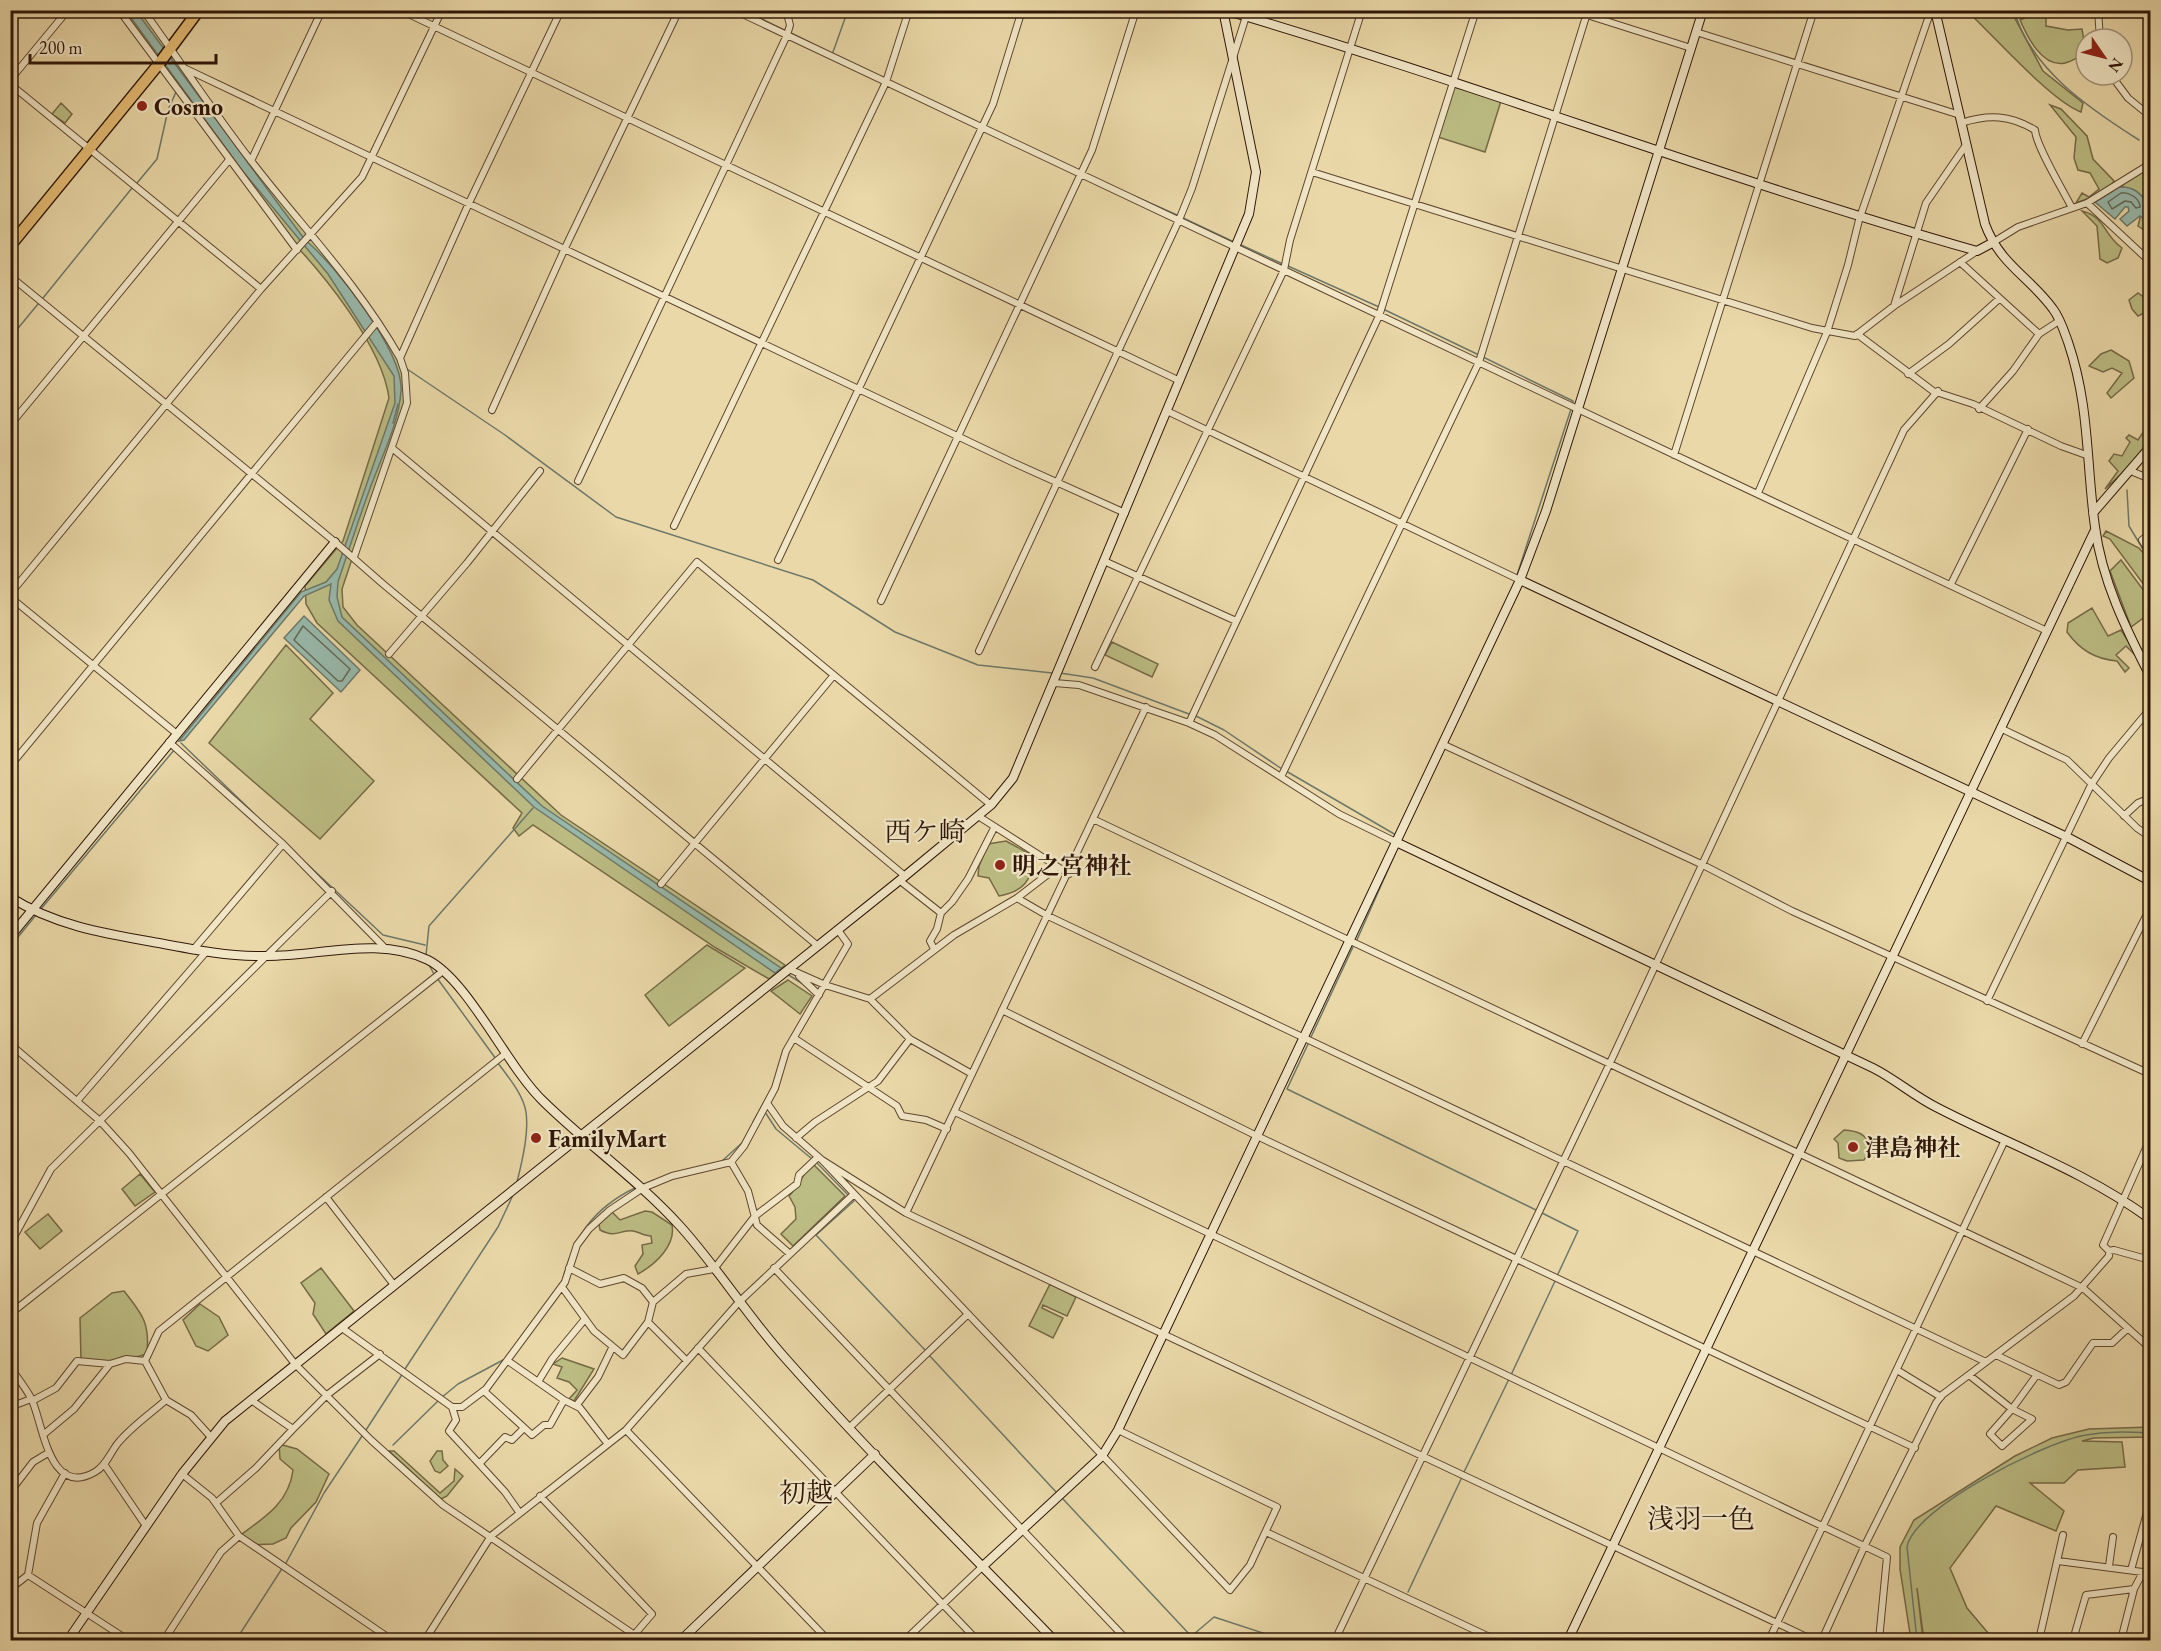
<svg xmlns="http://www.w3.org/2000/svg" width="2161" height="1651" font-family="'EB Garamond','Noto Serif JP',serif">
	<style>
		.green { fill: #bcbd84; stroke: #766a46; stroke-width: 1.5 }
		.water { fill: #98b9ab; stroke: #6e7869; stroke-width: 1.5 }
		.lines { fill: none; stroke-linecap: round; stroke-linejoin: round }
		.shore { stroke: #646859; stroke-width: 1.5 }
		.stream { stroke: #6e7869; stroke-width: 1.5 }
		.street-casing { stroke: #5e462f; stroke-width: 8 }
		.secondary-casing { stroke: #2f1607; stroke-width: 10 }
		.highway-casing { stroke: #2f1607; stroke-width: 13 }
		.street { stroke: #f1e6c6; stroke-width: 6 }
		.secondary { stroke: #f1e6c6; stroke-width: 8 }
		.highway { stroke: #e5bc74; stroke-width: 10 }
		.poi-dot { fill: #8f2418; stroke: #f1e6c6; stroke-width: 2 }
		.labels { text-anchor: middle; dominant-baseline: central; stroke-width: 4.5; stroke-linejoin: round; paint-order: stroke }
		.poi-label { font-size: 24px; font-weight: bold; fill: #2f1607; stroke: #f1e6c6; text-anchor: start }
		.quarter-label { font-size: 27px; fill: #2f1607; stroke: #f1e6c6 }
	</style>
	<rect width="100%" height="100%" fill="#ead8a8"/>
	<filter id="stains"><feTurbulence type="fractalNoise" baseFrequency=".00333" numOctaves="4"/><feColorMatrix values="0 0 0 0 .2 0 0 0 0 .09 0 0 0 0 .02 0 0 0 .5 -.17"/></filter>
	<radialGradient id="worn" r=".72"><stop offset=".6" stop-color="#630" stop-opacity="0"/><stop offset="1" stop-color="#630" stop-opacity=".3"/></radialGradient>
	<path class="green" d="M2042,10L2050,11L2046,15V26L2068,30L2082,29L2086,53C2079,56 2072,62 2065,63C2042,68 2027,36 2020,20Z
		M122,11H141L232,136L345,273L403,366L407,394L342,589L343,607L357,625L561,815L785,965L769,979L716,948L533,825L519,836L513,828L522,813L317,623L306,604L305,586L343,541L389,398C382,345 322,272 285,234Z
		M1967,11H2011L2043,71L2083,103L2081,112C2051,101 1994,36 1967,11Z
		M1454,87L1501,101L1485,152L1438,137Z
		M61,103L72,114L65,123L52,114Z
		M2050,105L2061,109L2087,136L2093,159L2114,181C2109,191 2087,199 2076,203L2082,193L2089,197L2099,189L2090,173L2078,170L2074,158L2076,137Z
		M2150,166V234L2138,226L2143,206L2122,186L2130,177Z
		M2082,211C2106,217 2103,235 2122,248L2118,258L2107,263L2100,259L2097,226Z
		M2150,292V310L2138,316L2132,309L2129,300L2138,293L2145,298Z
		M2111,350L2129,361L2134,378L2111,398L2107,393L2122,373L2112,368L2103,372L2089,366L2101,354Z
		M2150,414V439L2133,463L2105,489L2118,471L2109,461L2114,454L2122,456L2130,442L2126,438L2129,435L2138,440L2148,425L2145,423Z
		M2106,531L2139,548L2150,561V593L2110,539L2103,536Z
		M2121,560L2150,599V613L2131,627L2110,571Z
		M2092,608L2108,636L2121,630L2135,652V655L2126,646L2116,655L2129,668L2125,672L2117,661C2095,659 2080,650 2067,632L2068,623Z
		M1112,642L1158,664L1152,677L1105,655Z
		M286,645L333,693L310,719L374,781L320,839L209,743Z
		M1006,841L1037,858C1029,881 1025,891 999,896L989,878L978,876L979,866L988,844Z
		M707,945L745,968L669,1026L645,995Z
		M788,980L812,996L800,1014L771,991Z
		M1844,1130C1859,1131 1865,1134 1872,1147L1864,1160L1847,1161L1839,1158L1838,1143L1834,1139Z
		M812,1163L845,1196L793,1246L781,1234L796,1219L795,1207L789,1196C799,1186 803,1174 812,1163Z
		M140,1174L155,1192L135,1206L122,1189Z
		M645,1211L652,1212L672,1225C676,1245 656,1264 638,1274L635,1266L643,1254L642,1245L652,1243L651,1236C644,1236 639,1232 633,1231C619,1229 618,1239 600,1230L599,1224L612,1212L620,1220Z
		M48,1214L62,1231L40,1249L25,1232Z
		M321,1268L354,1311L326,1334L313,1314L315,1303L301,1283Z
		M1050,1284L1076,1297L1067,1316L1043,1305L1042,1308L1063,1318L1053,1338L1029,1326Z
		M124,1291C142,1314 150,1322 147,1354L110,1364L81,1360L80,1318L112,1293Z
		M200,1304L219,1317L228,1335L208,1351L196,1346L183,1320Z
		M562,1358L594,1369L574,1401L569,1399L577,1390L569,1382L557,1378L562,1367L553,1364Z
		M2150,1427V1437L2094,1438L2082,1441L2122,1442L2125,1467L2078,1470L2064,1483H2030L2064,1511L2056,1531L1996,1506L1950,1568L1967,1608L1994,1640H1924L1917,1588L1923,1640H1911L1900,1569V1547L1914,1520L2015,1456L2052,1438L2089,1429Z
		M279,1444L297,1449L329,1474L316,1502L291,1528L286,1538L273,1544L251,1545L239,1536C264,1518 289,1503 293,1470L280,1459Z
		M389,1451H394L440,1493L454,1481L455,1469L463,1476L447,1496L441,1499Z
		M437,1451H442L443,1460L448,1466L440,1473L435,1471L430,1461Z"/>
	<path class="water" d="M126,11H136L305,240C335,264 404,353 401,391C399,422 383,454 372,483C360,515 349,549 338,582L337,597L342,617L542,806L781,968L775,973L534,807L338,621L329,600L331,584L304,596L184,740L179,741L301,592L326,582L337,569L395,403L394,376L328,274L241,169Z
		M2119,187C2132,186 2140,192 2147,203L2145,220L2140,216L2127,226L2120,219L2129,211L2128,207H2125L2115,219L2095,202Z
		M304,616L360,670L341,692L284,638Z"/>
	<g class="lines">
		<path class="shore" d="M2121,193C2129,192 2140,198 2140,207L2136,208L2131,202L2125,201L2112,209L2108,202Z
			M303,626L350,669L342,681H338L294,640Z"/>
		<path class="stream" d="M744,10L786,31
			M2014,10C2030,69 2090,109 2139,140
			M791,33L837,56
			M833,52L848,10
			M948,108L976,121
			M137,183L157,159L168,110L176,92
			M1132,195L1177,215
			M1181,217L1234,242
			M1241,245L1283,264
			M1288,266L1379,307
			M43,298L132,188
			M1383,309L1479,355
			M10,338L38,304
			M1483,357L1573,401V404
			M407,369L505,435L616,517L813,580L895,632L978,665L1052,673
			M393,423L398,404
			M2148,464L2150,459
			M2127,490L2129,526L2150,561
			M1517,575L1571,409
			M1060,673L1093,678L1189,714
			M1194,715L1224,730L1282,769
			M181,743L268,827
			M1286,771L1396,835
			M306,863L383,935L425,945
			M41,909L175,749
			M1356,942L1395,854
			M10,947L36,915
			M426,955L429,926L533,808
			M429,965L434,974
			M787,974L803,984
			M437,978L496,1059
			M1311,1037L1353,947
			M1309,1042L1287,1089L1538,1211
			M498,1063C508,1077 523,1094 526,1112C529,1133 522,1162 517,1182
			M765,1112L776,1129L812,1159
			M753,1122L770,1092
			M722,1161L743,1142
			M816,1162L848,1195
			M681,1171L694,1168
			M642,1185L654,1180
			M851,1198L854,1201L816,1235L925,1350
			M1542,1213L1578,1231L1558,1274
			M562,1282C573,1238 593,1208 635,1188
			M928,1354L1057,1493
			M405,1369L498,1227L513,1195
			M1511,1375L1556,1279
			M441,1398L458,1384L503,1360
			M366,1430L403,1373
			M393,1445L438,1401
			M1464,1472L1509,1379
			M1063,1499L1191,1636
			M286,1563L324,1493L362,1436
			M1408,1592L1462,1477
			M236,1640L283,1567
			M1187,1640L1214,1617L1284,1640
			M1917,1640L1907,1547C1913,1508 2047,1441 2086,1435C2107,1431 2129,1432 2150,1433"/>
		<g class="street-casing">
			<path id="street" d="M119,10L297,250
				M143,10C180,61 214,113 252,162C303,228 358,284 400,358L405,373L407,403L354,557
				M400,10L1180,381
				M734,10L2047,631
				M2098,10L2100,39
				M1587,15L1691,48
				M1696,32L1960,115
				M184,68L1014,463L1125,513
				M2111,75L2128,98L2150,116
				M10,80L68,10
				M10,84L261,289
				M1961,123C1989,114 2010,115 2035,130C2036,146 2063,190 2072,208
				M251,161L322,10
				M1312,172L1812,328L1855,336L1894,306L1977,251
				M2087,203L2145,257
				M1992,243L2018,227L2087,203L2150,164
				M1960,262L2039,334
				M10,276L335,542L383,584L818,946
				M1894,306L1926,203L1966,145
				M1857,334L1933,391L1973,404L2061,446L2089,456
				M400,358L469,203L561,10
				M1908,374L1949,344L1999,299
				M1979,409L2013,371L2039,334L2059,321
				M492,410L565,248L679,10
				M1167,411L1520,580
				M10,425L229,160
				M392,448L905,876
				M1674,455L1814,10
				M2131,471L2150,479
				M578,481L787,35L790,25L786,10
				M1758,493L1827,332L1848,265L1859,220L1931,10
				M674,526L886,82L909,10
				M2150,534L2142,540L2150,553
				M778,560L993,104L1022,10
				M1104,561L1236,621
				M1951,584L2028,429
				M10,594L261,289L362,177L442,10
				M10,597L177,734
				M881,601L1092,150L1136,10
				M979,651L1179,220L1192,188L1248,10
				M389,654L467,563L540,471
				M1095,667L1284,270L1290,240L1362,10
				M1054,683L1079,685L1189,723L1215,735L1339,814L1396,842
				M1189,723L1379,316L1476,10
				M2000,728L2067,760L2137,828L2150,837
				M169,742L283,844L386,949
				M1442,744L1701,864L1792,911L2150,1074
				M10,766L377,322
				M1281,777L1479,362L1588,10
				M517,779L697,562L991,805
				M978,816L1069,874
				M2124,816L2138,803L2150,798
				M1095,820L2083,1288L2150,1348
				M899,880L941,913
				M661,884L834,675
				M1017,898L1048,916L1986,1362
				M934,949L930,941L937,929L941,913L952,902L968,879L994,828
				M193,950L283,844
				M789,969L825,985L870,999L910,1039L972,1074
				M799,976L819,995
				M870,999L954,935L1017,898L1056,868
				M1987,1001L2091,785L2109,758L2150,709
				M1002,1010L1257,1136L1915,1448
				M794,1038L897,1106L902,1116L926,1120L947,1129
				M10,1044L100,1121L129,1153L295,1364L371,1440L443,1505L642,1640
				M2082,1044L2150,908
				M77,1101L206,952
				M767,1103L783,1126L822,1160L1230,1590L1250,1565L1277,1507L1118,1430
				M955,1112L1887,1557L1879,1640
				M796,1138L815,1122L878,1081L910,1039
				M822,1160L906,1213L1813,1640
				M731,1162L748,1191L757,1225L790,1254
				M326,1197L394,1285
				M906,1213L1146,707
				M10,1244L51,1169L332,891
				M2109,1251L2114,1250L2150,1260
				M569,1268L600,1284L624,1278L642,1288L653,1302L648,1322L687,1361
				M774,1268L1127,1640
				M562,1287L594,1331L623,1355L648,1322
				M653,1302L686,1274L714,1269L755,1216L797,1184L799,1175L818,1157
				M10,1314L443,971
				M342,1328L452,1407H462L486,1389L565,1282L577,1245L589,1229L610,1210L643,1188L672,1176L731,1162L744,1146L775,1088L786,1051L848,944L838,930
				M698,1348L977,1640
				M1996,1355L2059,1385L2066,1382L2093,1343H2112L2128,1328
				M508,1361L564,1400L580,1408L607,1443
				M10,1367C17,1377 25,1387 31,1398C43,1421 48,1499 95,1472C106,1466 110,1453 118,1443C131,1427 150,1414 166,1400
				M1897,1370L1941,1397
				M1969,1375L2012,1409L2032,1419L2002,1446L1990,1434L2012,1409L2036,1376
				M538,1382L552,1359L585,1319
				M484,1391L532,1435L544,1425H550L564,1400
				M251,1400L293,1429L327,1395L380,1354
				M32,1401L56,1388L77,1361L110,1364L126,1359L145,1361
				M576,1406L598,1377L612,1348
				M10,1407L31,1399
				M452,1407L456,1420L449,1431L505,1492L519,1512
				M850,1427L967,1315
				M626,1430L828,1640
				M43,1435L74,1409L110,1364
				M210,1436L191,1415L166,1400L145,1361L159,1331L505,1054
				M480,1463L505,1437L512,1440L524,1428
				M104,1464L146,1526
				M182,1474L212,1498L239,1536L392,1640
				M10,1492L33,1462L48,1453
				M540,1496L652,1614L634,1635
				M216,1503L256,1468L293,1429
				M1266,1532L1496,1640
				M2058,1561L2150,1573
				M2109,1566L2113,1537
				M2131,1570L2150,1502
				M28,1575L128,1640
				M10,1589L28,1575L37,1523L65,1473
				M164,1640L221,1552L239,1536
				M425,1640L491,1536L626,1430L739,1302L854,1194
				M905,1640L982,1567
				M1335,1640L1609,1065L1904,430L1938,391
				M1769,1640L2005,1140
				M1822,1640L1865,1545L1936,1403L1942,1395L2074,1296L2109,1256V1251L2103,1245L2150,1139
				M2039,1640L2063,1535
				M2073,1640L2086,1595L2134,1589
				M2121,1640L2134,1589L2143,1572"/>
		</g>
		<g class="secondary-casing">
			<path id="secondary" d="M1224,10C1477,84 1723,179 1977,251L1992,243
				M1935,10L1985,224C2000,265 2030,277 2053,309C2060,318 2064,331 2068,342C2090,406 2086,463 2095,527C2102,581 2126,629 2150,676
				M2093,513L2150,447
				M1520,580L2067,837L2150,881
				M1396,842L1873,1068C1895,1079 1914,1096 1936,1107C2007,1144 2085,1171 2150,1219
				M10,897C55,926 108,934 159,943C195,950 231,957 267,956C320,956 379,936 428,960C469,981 507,1067 544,1102C588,1145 638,1180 680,1226C718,1268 748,1317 786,1359C872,1456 964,1547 1054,1640
				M10,937L335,542
				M982,1567L1102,1456L1118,1430L1520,580L1546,511L1703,10
				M68,1640L182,1474L225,1421L905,876L991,805L1013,778L1249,214L1256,172L1223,10
				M681,1640L875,1454
				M1568,1640L2095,530"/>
		</g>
		<g class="highway-casing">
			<path id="highway" d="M10,246L158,65L199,10"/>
		</g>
		<use href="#street" class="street"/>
		<use href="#secondary" class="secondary"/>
		<use href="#highway" class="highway"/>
	</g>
	<g class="poi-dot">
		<circle cx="142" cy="106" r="6"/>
		<circle cx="1000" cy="865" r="6"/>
		<circle cx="536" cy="1138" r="6"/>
		<circle cx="1853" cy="1147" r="6"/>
	</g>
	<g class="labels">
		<g class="poi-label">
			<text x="154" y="106">Cosmo</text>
			<text x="1012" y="865">明之宮神社</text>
			<text x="548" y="1138">FamilyMart</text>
			<text x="1865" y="1147">津島神社</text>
		</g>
		<g class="quarter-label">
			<text x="925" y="831">西ケ崎</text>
			<text x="806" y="1492">初越</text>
			<text x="1701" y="1518">浅羽一色</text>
		</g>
	</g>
	<rect width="2161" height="1651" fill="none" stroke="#ead8a8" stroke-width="36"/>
	<rect x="12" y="12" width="2137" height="1627" fill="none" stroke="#2f1607" stroke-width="3"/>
	<rect x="18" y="18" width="2125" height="1615" fill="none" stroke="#2f1607" stroke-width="1.5"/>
	<g transform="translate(2104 57) rotate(125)"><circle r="28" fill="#f1e6c6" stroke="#a3937a" stroke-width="1.5"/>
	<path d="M0-4.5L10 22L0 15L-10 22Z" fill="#8f2418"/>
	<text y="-9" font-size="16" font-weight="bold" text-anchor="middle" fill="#2f1607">N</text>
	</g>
	<path d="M30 54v9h186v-9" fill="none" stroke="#2f1607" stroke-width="3"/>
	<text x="39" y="54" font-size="18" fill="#2f1607" stroke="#f1e6c6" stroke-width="4.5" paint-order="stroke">200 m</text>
	<rect width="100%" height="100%" filter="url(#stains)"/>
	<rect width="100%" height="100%" fill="url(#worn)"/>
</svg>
